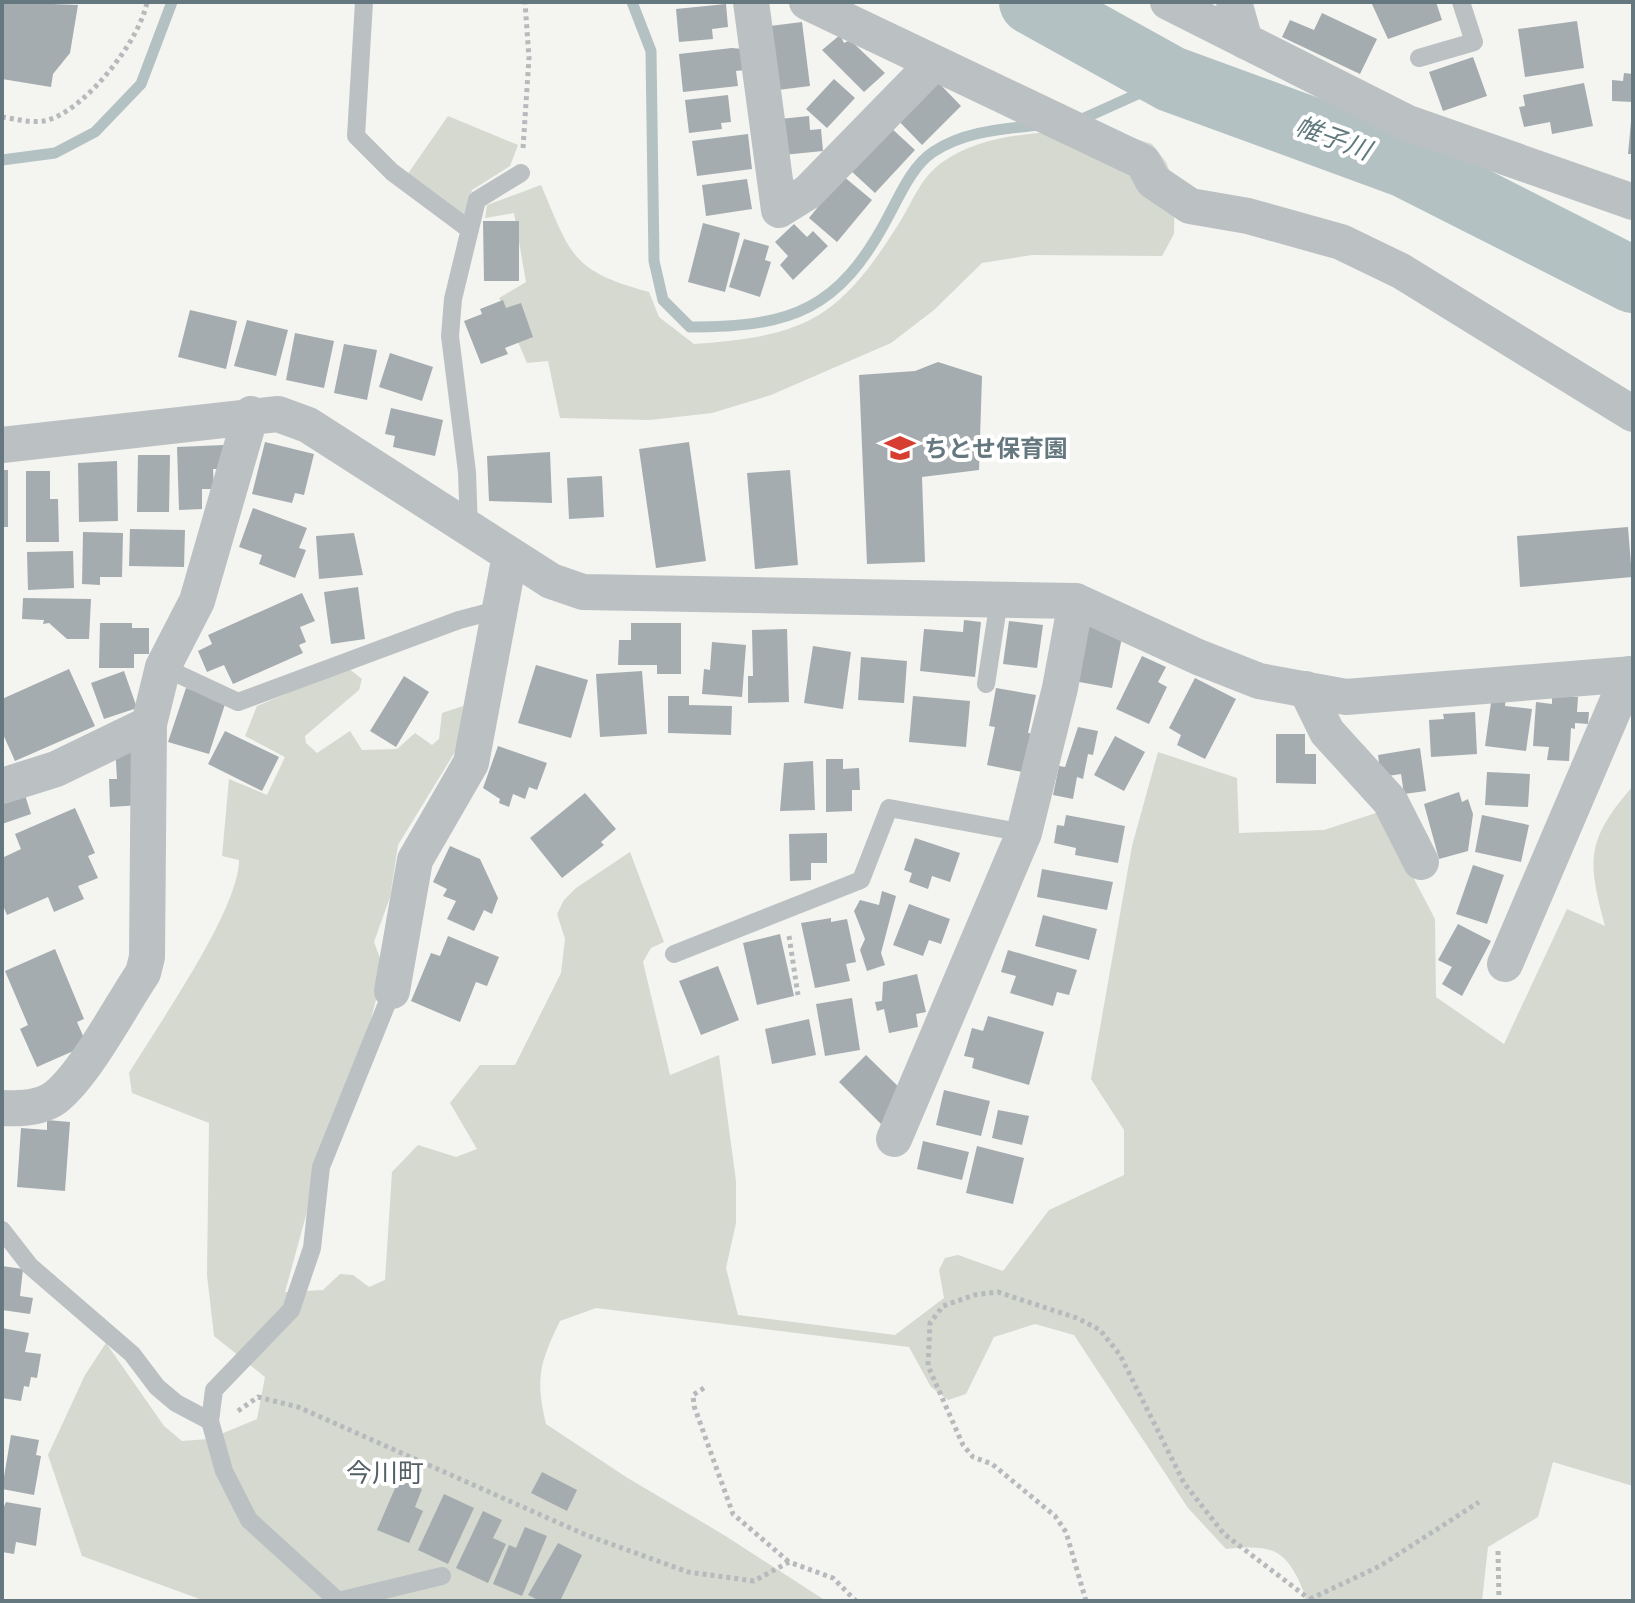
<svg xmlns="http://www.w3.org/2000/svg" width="1635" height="1603" font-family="'Space Grotesk','Noto Sans JP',sans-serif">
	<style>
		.green { fill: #d5d9d0 }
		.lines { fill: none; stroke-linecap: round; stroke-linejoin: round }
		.stream { stroke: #b3c1c3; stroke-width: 11 }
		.river { stroke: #b3c1c3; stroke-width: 66 }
		.building { fill: #a4acaf }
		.path { stroke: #b7babc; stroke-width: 5; stroke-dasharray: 4 4; stroke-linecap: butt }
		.service { stroke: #bbc0c2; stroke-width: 18 }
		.minor { stroke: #bbc0c2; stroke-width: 36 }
		.labels { text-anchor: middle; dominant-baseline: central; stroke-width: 8; stroke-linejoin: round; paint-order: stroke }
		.poi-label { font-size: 24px; font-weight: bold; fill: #66787f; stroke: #fff; text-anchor: start }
		.water-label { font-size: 26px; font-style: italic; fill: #617a7d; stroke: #fff }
		.neighbourhood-label { font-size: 26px; fill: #536065; stroke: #fff }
	</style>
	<rect width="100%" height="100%" fill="#f4f4f1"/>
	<path class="green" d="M448,116L518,145L510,166L472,190L464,216L407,175Z
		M1105,129L1152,144L1166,162L1175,185L1174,234L1162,256L1032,255L982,263L934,310L891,343L771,395L712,413L650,420L560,418L548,361L527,363L499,298L526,282L514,213L485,218L487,205L541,185C571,255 571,271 649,292L659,317L694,344C805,336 838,320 898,225C913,202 920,177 944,161C990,130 1051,133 1105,129Z
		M348,668L362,679L359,690L305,736L306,743L317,753L350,731L362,750L397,749L415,733L432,745L439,739L442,713L463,706L461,742L398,845L390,897L374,942L384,969L345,1118L308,1208L285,1292L323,1290L340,1274L353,1275L369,1287L385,1280L392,1172L418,1145L456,1157L477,1149L450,1103L480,1065H515L561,973L565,939L557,914L564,900L576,888L630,852L664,942L651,948L643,962L670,1075L719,1055L736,1181V1223L726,1268L738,1315L895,1335L944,1298L939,1270L945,1258L958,1255L1003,1271L1049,1210L1124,1175V1130L1091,1079L1132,846L1158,752L1237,778L1239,833L1324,830L1379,812L1435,919L1436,997L1504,1044L1567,909L1605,926C1587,860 1586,840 1633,786V1486L1553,1462L1538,1517L1488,1547L1482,1601H1303L1306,1597C1287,1550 1276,1544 1226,1549L1188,1508L1074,1335L1035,1324L994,1337L966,1394L948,1400L931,1387L909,1347L596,1308L560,1321C540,1362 535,1379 546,1424L626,1477L724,1535L826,1601H205L82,1556L48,1455L85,1375L106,1343L164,1426L182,1441L209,1439L257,1419L265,1377L214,1336L207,1275L209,1123L132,1093L129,1073C158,1025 239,910 239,860L222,856L229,779L267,795L285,757L245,736L257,706Z"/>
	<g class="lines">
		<path class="stream" d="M632,2L651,51L654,261L663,300L690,327C792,327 839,310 888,217C900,195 912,166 933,152C964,131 1003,129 1039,125
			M1080,120L1171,79
			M2,160L55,153L95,132L141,84L172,2"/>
		<path class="river" d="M1032,2L1171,79L1406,165L1633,280"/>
	</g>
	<path class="building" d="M2,2L78,5L70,53L53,74L51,87L2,79Z
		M1371,2H1436L1442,20L1388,39Z
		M726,4L728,27L712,29L713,39L679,42L676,9Z
		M1322,13L1377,39L1360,74L1282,37L1290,20L1314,30Z
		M1577,21L1584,68L1525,77L1518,29Z
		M802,22L810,86L778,90L770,26Z
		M840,35L844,43L850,40L885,73L864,92L822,50Z
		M732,48L743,49L745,70L736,71L738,86L683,92L679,54Z
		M1473,57L1487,96L1443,111L1429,72Z
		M1624,73L1633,74V102L1612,101V80L1623,81Z
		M934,78L961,106L922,145L895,117Z
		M834,79L855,98L827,128L806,109Z
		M1584,83L1593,126L1552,134L1550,122L1524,127L1519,107L1525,106L1523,95Z
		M728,95L731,122L721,123L722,129L689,133L685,100Z
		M809,116L810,130L821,129L823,151L783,155L780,119Z
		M1631,122H1633V154H1628Z
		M889,126L915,150L875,193L849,169Z
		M748,134L752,169L697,176L692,141Z
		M843,176L872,200L837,242L809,218Z
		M747,179L752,209L706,216L702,185Z
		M483,221H519V281H484Z
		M703,223L740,233L725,292L688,282Z
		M794,224L807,237L813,231L828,246L793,280L780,265L788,256L775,242Z
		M744,239L769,246L765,260L771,262L760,297L729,287Z
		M503,300L506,308L521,303L533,337L505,348L508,354L481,364L464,321L482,314L480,309Z
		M190,310L237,321L226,369L178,357Z
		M247,320L288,330L276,376L234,366Z
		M295,333L334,341L324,388L286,380Z
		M344,344L377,350L367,400L334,393Z
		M390,353L433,367L422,401L379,387Z
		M938,362L982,376L979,470L922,477L925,562L867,564L859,375L915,371Z
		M391,408L443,420L435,456L393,447L395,436L385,434Z
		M265,442L314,454L304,495L295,493L292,503L252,494Z
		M689,442L706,561L656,568L639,449Z
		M224,445V469H213L214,489H202V509L179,510L177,447Z
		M550,452L552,503L489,501L487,456Z
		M138,455H170L169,512H137Z
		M117,461L118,521L79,522L78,463Z
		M2,470H8V527H2Z
		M790,470L798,565L755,569L747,473Z
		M26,471H50V499H58L59,542H26Z
		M602,476L604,517L569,519L567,478Z
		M253,508L307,528L299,548L306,550L295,578L259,564L262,555L239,547Z
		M1628,527L1632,577L1520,587L1517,536Z
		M130,529L185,530L184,567L129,566Z
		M83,532L123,533L122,577H100V585L82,584Z
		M354,533L363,575L319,579L316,536Z
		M73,551L74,588L28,590L27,552Z
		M358,587L365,639L331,644L324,592Z
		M302,593L315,621L300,627L306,642L299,645L303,653L233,684L224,665L207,672L198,651L212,644L208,635Z
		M23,598L91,599L89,639H67L49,623L43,624L44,620L22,619Z
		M964,620L981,622L975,677L920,671L924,629L963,632Z
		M1009,621L1043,625L1037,668L1003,664Z
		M100,623H132V628H149V654H134V668H99Z
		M631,623H681V674H657V665H618L619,640H631Z
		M1085,624L1123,632L1112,688L1074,681Z
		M787,629L789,702L748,703V676H753L752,630Z
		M712,642L746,645L742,697L702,694L704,669L710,670Z
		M813,646L851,652L843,709L804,703Z
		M1142,656L1166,667L1158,682L1167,687L1149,724L1116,709Z
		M861,657L907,661L904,703L858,700Z
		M536,665L588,680L571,738L518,723Z
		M69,669L95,726L15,761L2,732V699Z
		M124,671L137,708L104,719L91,683Z
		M642,671L647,734L600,737L596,674Z
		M404,676L429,692L396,747L370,731Z
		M1195,678L1236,699L1205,759L1177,745L1181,735L1169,728Z
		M186,688L226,701L209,754L168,742Z
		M996,688L1036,695L1028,733L1035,734L1027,773L987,765L995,727L989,726Z
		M1552,695L1578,697L1577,712H1589L1588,724L1575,723V729L1571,728L1569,761L1547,760L1549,747L1533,746L1536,702L1552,704Z
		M668,696H689V705L732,706L731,735L668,733Z
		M913,696L970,701L966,747L909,742Z
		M1492,696L1506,697L1505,706L1532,709L1526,751L1485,746Z
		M1475,712L1477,754L1431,757L1429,720L1444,719L1443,714Z
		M1078,727L1098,731L1093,755L1088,754L1083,779L1077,777L1073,799L1053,795L1059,766L1065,767Z
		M225,731L279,757L262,791L208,764Z
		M1276,734H1305V754H1316V784L1276,783Z
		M1115,736L1145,752L1124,791L1094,775Z
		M138,744L141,805L110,807L109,779H117L115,745Z
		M498,746L547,763L537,790L529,787L525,799L513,794L509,807L499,803L500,799L483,788Z
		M1420,748L1426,791L1404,794L1401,774L1381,777L1378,755Z
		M826,759H843V769L859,768L860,790H852V811L826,812Z
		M813,761L815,810L780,811L784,763Z
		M1487,772L1530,774L1528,807L1485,805Z
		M24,792L31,814L2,824V800Z
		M1459,792L1462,802L1468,799L1473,814L1468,851L1439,859L1424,804Z
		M585,793L616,829L601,842L604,845L562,878L530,838Z
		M75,808L95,853L88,856L98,878L78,886L84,899L54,912L48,897L7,915L2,903V858L21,849L15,834Z
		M1066,815L1125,826L1118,863L1075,855L1076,848L1054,843L1057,825L1064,826Z
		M1482,815L1529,825L1521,862L1475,852Z
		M827,833V863H811V880L790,881L789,834Z
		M915,838L960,853L950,882L932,876L928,889L909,882L912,873L904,870Z
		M450,846L480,859L498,898L492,914L484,910L474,931L447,919L456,901L443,896L447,889L433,882Z
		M1473,865L1504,875L1487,924L1456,914Z
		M1042,869L1113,882L1107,910L1037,897Z
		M882,891L896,896L881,953L885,965L867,971L860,950L865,939L854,911L860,900L879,905Z
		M909,904L950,919L941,944L929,940L923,956L893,945Z
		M1043,915L1097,929L1089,960L1035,946Z
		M831,918V922L847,919L856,962L846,964L850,981L815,988L801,923Z
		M1458,924L1491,941L1462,996L1442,984L1452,967L1438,960Z
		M780,934L794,996L757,1005L743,943Z
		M448,936L499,957L487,986L476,982L460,1022L411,1001L431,953L440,956Z
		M55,949L84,1019L77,1022L87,1045L37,1067L20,1029L28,1025L5,971Z
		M1008,950L1077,970L1069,995L1057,992L1053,1006L1010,993L1016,976L1001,972Z
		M718,966L739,1020L701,1035L679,981Z
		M917,974L926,1012L916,1014L918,1027L889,1033L884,1009L877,1011L875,1002L882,1001L883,982Z
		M852,998L860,1050L825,1056L816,1004Z
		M988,1016L1044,1032L1029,1085L972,1068L974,1058L964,1056L972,1028L983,1031Z
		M809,1019L816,1055L772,1064L765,1029Z
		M866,1055L909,1097L882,1125L839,1082Z
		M944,1090L990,1101L981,1136L936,1125Z
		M998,1110L1029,1116L1022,1145L992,1138Z
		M47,1120L70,1122L65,1191L17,1187L21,1128L47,1130Z
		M923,1141L969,1152L962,1180L917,1169Z
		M977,1146L1024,1158L1013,1204L966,1193Z
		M2,1266L23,1269L20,1296L33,1298L30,1314L2,1310Z
		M2,1328L29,1333L25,1352L41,1354L37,1378L31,1377L29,1387L24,1386L21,1401L2,1398Z
		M11,1435L39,1440L36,1455L41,1456L34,1495L2,1489Z
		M542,1472L577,1490L567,1511L531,1493Z
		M399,1479L422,1489L415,1507L423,1511L409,1543L377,1530Z
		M444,1494L474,1508L448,1564L418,1550Z
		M6,1502L41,1508L36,1546L16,1542L14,1554L2,1552V1511Z
		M483,1511L502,1520L493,1538L506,1544L488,1583L456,1568Z
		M525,1527L547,1536L522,1596L493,1584L509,1545L516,1548Z
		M558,1543L582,1555L560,1601H540L528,1595Z"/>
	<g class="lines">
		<path class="path" d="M2,117C17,119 36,125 51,119C88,106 140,40 147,2
			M523,148L529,58L525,2
			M789,936L798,995
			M704,1388L693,1395L694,1406L733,1514L789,1562
			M238,1411L258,1397L298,1407L586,1535L688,1572L754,1581L789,1562L833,1578L856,1601
			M1498,1551L1499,1601
			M1310,1599L1380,1566L1479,1502
			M1086,1601L1066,1532L1055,1516L992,1464L973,1457L963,1445L928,1366L930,1323L943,1306L974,1295L998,1292L1077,1318L1100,1330L1120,1355L1184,1483L1224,1534L1312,1601"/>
		<path class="service" d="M364,2L356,136L392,172L470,230
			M1419,58L1474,42L1461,2
			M469,529L467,472L450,336L453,299L477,200L521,173
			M163,667L238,702L459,620L501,609
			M986,684L999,600
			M674,954L861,880L889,808L1024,833
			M2,1230L30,1266L132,1354L157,1387L176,1403L210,1421L224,1471L249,1520L338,1601L442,1576
			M210,1421L214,1390L291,1310L312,1248L321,1167L392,991"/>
		<path class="minor" d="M751,2L779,210L808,192L934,63
			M807,2L1143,162L1153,181L1190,206L1248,216L1341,242L1401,271L1633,414
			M1168,2L1408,123L1633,202
			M1234,2L1245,41
			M2,445L278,414L308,425L551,581L583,592L1076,601L1198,657L1259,681L1346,697L1633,674
			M1306,689L1327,732L1390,801L1421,862
			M2,786L56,769L149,724
			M1505,964L1629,674
			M392,991L415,860L471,763L510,555
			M2,1108C19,1109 42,1108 56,1097C86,1073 120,1007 143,973L147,957L149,724L163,667L197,601L251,414
			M894,1139L1024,833L1060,688L1076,601"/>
	</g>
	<defs>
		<g id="school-bare" transform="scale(2.4)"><path d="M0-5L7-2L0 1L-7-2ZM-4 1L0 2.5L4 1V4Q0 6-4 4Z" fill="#d53e30" stroke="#fff" stroke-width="2.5" paint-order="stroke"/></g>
	</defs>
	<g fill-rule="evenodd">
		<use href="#school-bare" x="900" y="448"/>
	</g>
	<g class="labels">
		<g class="poi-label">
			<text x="924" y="448">ちとせ保育園</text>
		</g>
		<g class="water-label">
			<text transform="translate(1333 138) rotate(20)">帷子川</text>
		</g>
		<g class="neighbourhood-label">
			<text x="385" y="1473">今川町</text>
		</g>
	</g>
	<rect width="1635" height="1603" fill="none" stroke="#66787f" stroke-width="8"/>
</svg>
